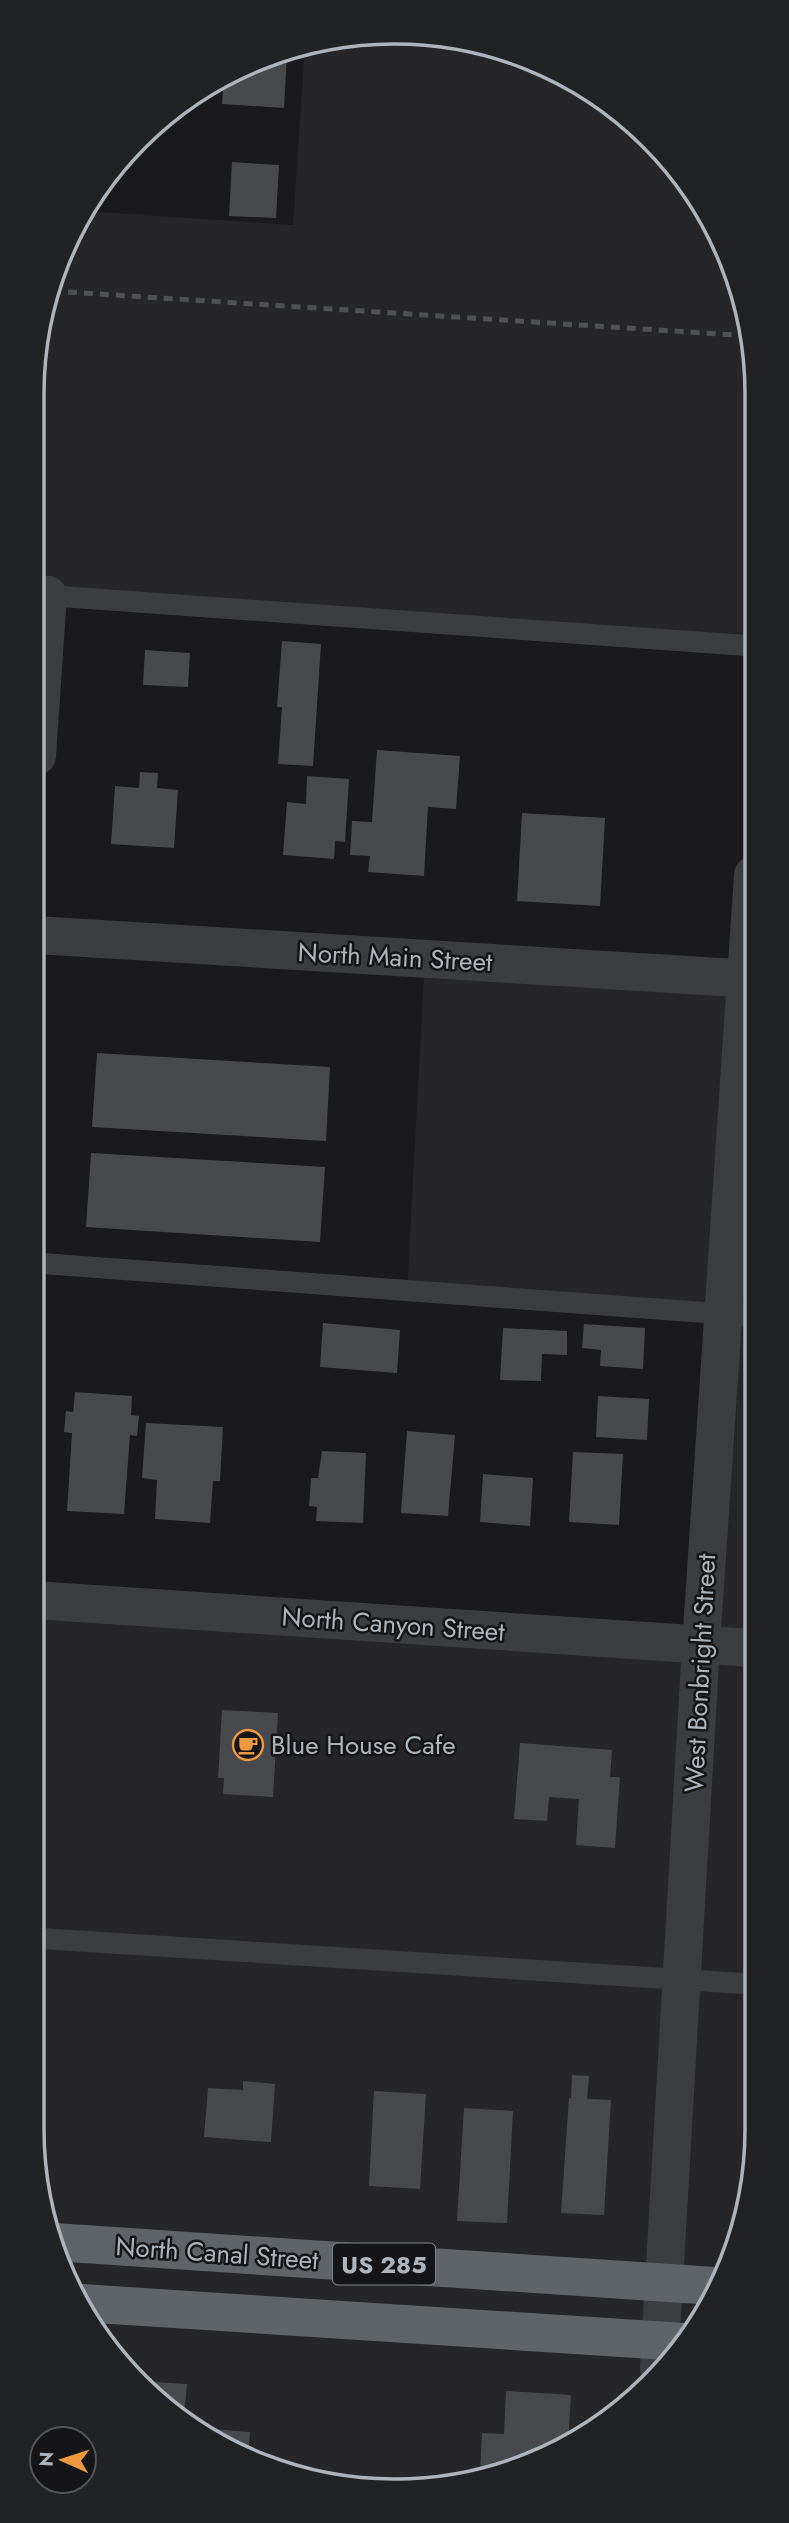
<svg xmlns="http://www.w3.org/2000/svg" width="789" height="2523" font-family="Jost,sans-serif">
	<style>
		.built { fill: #262629 }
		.building { fill: #47494c }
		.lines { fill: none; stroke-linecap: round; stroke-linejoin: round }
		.service { stroke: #3b3d41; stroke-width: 21 }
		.minor { stroke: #3b3d41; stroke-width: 38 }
		.trunk { stroke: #5f6469; stroke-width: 38 }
		.rail { stroke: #4e5156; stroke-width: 5; stroke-dasharray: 9 7; stroke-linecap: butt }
		.labels { text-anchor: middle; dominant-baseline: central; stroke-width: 5; stroke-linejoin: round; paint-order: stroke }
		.shield { fill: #151517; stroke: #7f848a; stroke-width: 2 }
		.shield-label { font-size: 24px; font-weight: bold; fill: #adb4bb }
		.street-label { font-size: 26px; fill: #adb4bb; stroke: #151517 }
		.poi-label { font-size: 26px; fill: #adb4bb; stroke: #151517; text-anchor: start }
		.rim { fill: none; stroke: #adb4bb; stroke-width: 3.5 }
	</style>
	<rect width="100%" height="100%" fill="#1a1a1c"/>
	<path class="built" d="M324,38L466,39L576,80L651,138L720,234L754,347V646L38,594L39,323L85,211L293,225L305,46Z
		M753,875L750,2200L696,2331L597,2430L488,2479L348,2488L234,2454L122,2368L59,2267L32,2128L34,1600L701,1644L723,1315L407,1291L425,959L746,979Z"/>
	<path class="building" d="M287,54L284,108L222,104L223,90H210V85Z
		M232,162L279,165L276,218L229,216Z
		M282,641L321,644L313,766L278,764L282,707H277Z
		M145,650L190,653L188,687L143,685Z
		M377,750L460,756L456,809L428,807L424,876L368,872L370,856L350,855L352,821L372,822Z
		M140,772L158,773L157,788L178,790L174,848L111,844L115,786L139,788Z
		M307,776L349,779L345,842L335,841L334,859L283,855L287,802L306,804Z
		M522,813L605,818L600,906L517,901Z
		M97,1053L330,1067L326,1141L92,1127Z
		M91,1153L325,1167L320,1242L86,1227Z
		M323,1323L400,1330L397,1373L320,1367Z
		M584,1324L645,1328L643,1369L600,1366L601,1350L582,1348Z
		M503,1328L567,1331V1355L542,1354L541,1381L500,1380Z
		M75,1392L132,1396L131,1415L139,1416L137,1436L130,1435L124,1514L67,1511L72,1433L64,1432L66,1411L73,1412Z
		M598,1396L649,1399L647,1440L596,1437Z
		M146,1423L223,1427L220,1481H213L210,1523L155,1519L157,1480L142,1478Z
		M407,1431L455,1435L448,1516L401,1513Z
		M322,1451L366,1453L363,1523L316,1521L317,1507L309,1506L311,1478H318Z
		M573,1452L623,1454L619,1525L569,1522Z
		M483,1474L533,1478L530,1526L480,1522Z
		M222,1710L278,1713L273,1797L223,1794L224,1778H218Z
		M520,1743L612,1750L610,1777H620L615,1848L576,1845L579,1799L549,1797L547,1821L514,1819Z
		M572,2075L589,2076L587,2099L611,2100L604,2215L561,2213L569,2098H571Z
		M243,2081L275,2084L271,2142L204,2137L208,2088L243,2090Z
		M374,2091L426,2094L420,2189L369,2186Z
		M464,2108L513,2111L507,2223L457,2221Z
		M139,2381L187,2384L184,2416Z
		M506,2391L571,2395L568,2443L499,2474L480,2473L482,2433L504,2434Z
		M200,2428L250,2432L248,2458L234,2454Z"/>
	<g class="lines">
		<path class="service" d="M40,595L754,646
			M35,1263L752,1316
			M32,1938L751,1984"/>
		<path class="minor" d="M37,756L48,595
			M36,935L753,979
			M34,1600L752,1648
			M659,2368L701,1645L753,875"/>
		<path class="trunk" d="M54,2242L714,2286
			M81,2303L684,2342"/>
		<path class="rail" d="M52,291L751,336"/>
	</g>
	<defs>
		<g id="cafe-ring" transform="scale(1.575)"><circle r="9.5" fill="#151517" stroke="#ee9840" stroke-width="1.5"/><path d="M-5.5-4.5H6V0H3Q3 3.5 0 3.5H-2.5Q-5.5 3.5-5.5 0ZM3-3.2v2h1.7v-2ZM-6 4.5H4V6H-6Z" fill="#ee9840"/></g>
	</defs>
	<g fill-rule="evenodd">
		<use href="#cafe-ring" x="248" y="1745"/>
	</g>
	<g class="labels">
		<rect class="shield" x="333" y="2243.5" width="102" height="41" rx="5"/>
		<g class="shield-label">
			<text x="384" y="2264">US 285</text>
		</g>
		<g class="street-label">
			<text transform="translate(395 957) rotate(3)">North Main Street</text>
			<text transform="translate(393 1624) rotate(4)">North Canyon Street</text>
			<text transform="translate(700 1673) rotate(-87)">West Bonbright Street</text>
			<text transform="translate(217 2253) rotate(4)">North Canal Street</text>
		</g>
		<g class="poi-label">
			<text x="271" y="1745">Blue House Cafe</text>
		</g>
	</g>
	<path d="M0 0H789V2523H0ZM394 44H395A350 350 0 0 1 745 394V2129A350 350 0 0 1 395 2479H394A350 350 0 0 1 44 2129V394A350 350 0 0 1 394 44Z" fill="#212224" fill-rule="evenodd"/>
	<path class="rim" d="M394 44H395A350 350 0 0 1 745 394V2129A350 350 0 0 1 395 2479H394A350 350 0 0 1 44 2129V394A350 350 0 0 1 394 44Z"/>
	<g transform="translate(63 2460) rotate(273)"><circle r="33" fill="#151517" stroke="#525559" stroke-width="2"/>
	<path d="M0-5L12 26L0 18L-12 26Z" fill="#ee9840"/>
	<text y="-10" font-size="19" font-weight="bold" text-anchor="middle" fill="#adb4bb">N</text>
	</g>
</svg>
